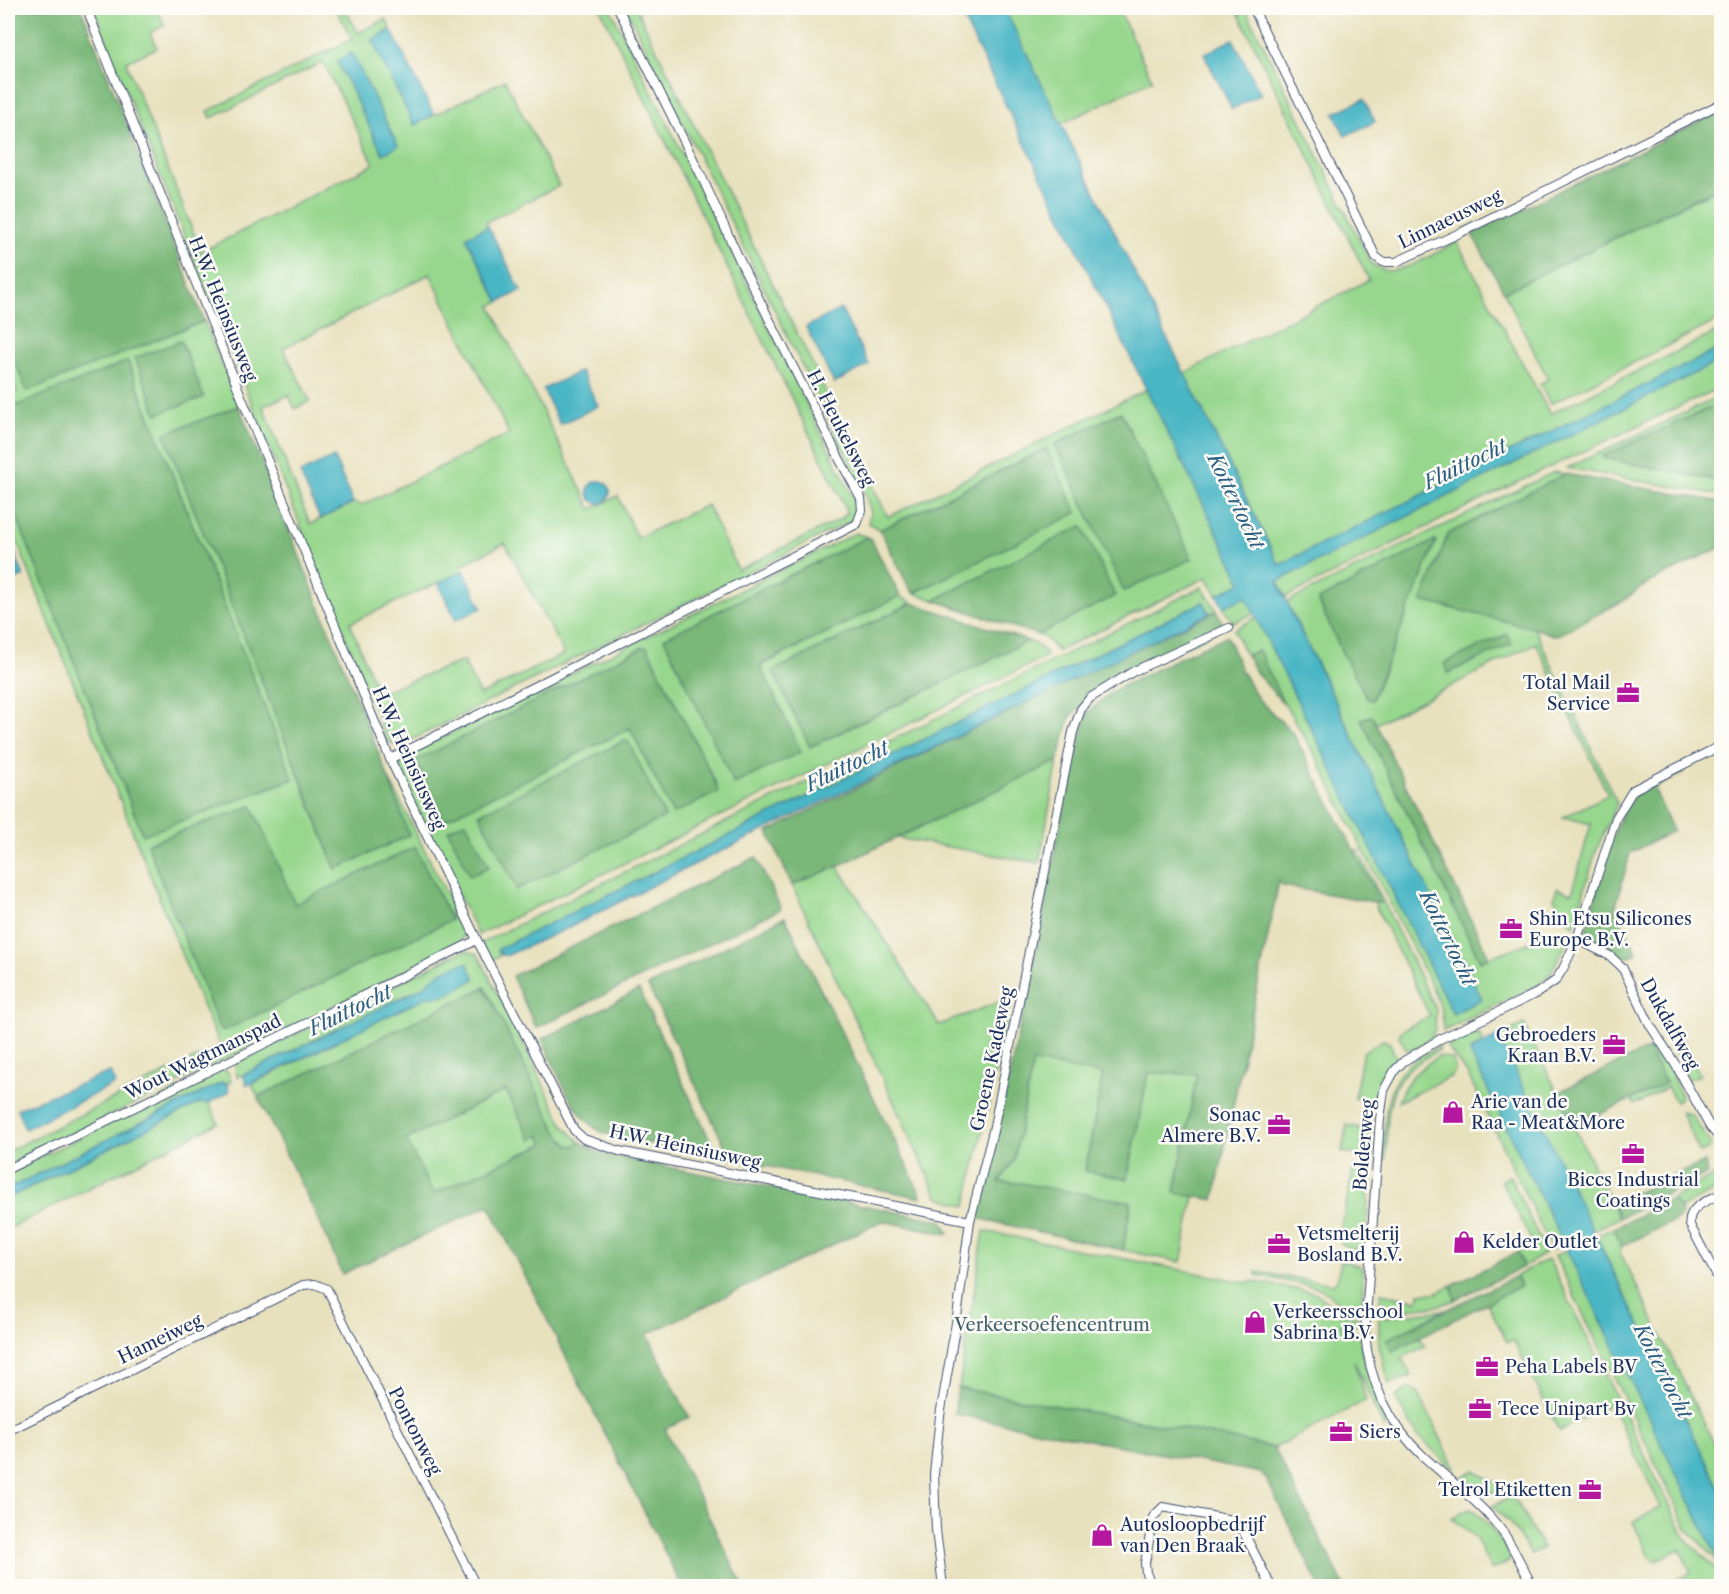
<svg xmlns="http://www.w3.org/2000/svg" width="1729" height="1594" font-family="'Libre Caslon Text',serif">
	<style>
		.green { fill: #97d78d; stroke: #598376; stroke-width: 1.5; fill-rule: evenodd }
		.forest { fill: #79b878; stroke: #4a746b; stroke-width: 1.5; fill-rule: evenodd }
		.water { fill: #49b6c5; stroke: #327292; stroke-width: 1.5 }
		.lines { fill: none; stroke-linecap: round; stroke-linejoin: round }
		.street-casing { stroke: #3a4a6c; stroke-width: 10 }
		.street { stroke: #fff; stroke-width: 8 }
		.labels { text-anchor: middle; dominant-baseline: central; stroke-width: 5; stroke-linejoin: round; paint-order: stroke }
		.street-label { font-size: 18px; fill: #1b2f5e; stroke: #fdfcf7 }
		.poi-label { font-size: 18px; fill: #1b2f5e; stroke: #fdfcf7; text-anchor: start }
		.park-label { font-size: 18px; fill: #40616c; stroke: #fdfcf7 }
		.water-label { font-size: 20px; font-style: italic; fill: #2b5e82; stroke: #fdfcf7 }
	</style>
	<rect width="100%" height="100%" fill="#fdfcf7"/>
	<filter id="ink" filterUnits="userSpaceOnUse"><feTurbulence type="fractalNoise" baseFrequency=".0167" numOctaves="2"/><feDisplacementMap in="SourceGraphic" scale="12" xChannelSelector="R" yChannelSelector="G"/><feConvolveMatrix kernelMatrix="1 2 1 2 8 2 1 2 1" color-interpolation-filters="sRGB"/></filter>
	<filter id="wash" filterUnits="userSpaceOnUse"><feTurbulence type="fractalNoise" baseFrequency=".008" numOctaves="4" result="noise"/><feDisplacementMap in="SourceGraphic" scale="24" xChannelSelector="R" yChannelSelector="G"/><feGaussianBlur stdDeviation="1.35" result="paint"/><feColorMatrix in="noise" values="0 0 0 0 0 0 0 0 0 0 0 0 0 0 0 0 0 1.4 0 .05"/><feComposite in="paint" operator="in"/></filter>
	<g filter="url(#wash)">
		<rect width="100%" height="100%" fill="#e8e1be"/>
		<path class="green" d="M93,8H156L165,25L150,33L157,48L126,62L201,252L374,164L323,62L211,118L208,111L352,39L336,8H345L358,33L386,19L391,30L372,40L414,125L505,80L559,186L486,222L488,226L466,237L499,302L491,306L591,509L618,496L637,538L707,505L738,570L839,520L846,513L845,507L600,8H610L853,497L857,507L855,519L405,743L399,746L389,742L386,739ZM352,54L383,154L337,61ZM430,274L509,434L362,505L353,503L310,524L263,406L289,395L295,409L310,401L283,348ZM505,543L564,654L480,695L463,661L378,693L350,623L464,571L461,565Z
			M626,8H636L888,517L1147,389L1242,583L1217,595L1207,577L1058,651L1044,637L1038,635L1048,629L1082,526L934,600L914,593L1009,546L1064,485L1045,449L880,530L868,523L871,512L864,492ZM1121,412L1135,441L1055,444Z
			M1004,8H1118L1152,80L1061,124Z
			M1236,8H1245L1371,263C1374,265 1379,269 1384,270C1402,275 1440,250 1457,242L1550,414L1721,330V348L1279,565L1184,373L1369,280Z
			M1721,187V319L1550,404L1540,384L1548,379L1504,292Z
			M204,321L239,406L166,433L165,436L335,867L336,869L409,835L388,777L464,929V936L458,945L8,1166V1151L204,1054L221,1048L199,998L8,519V495L143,835L293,779L128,362L8,409V397L17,392L8,368V344L27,390ZM252,806L295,905L415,847L451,920L223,1031L220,1029L147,844Z
			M1721,360V387L1499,491L1286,597L1278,581Z
			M1721,396V403L1603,456V458L1721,481V495L1567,468Z
			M1554,472L1565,474L1448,534L1422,601L1534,628L1617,803L1596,851L1574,926L1565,918L1554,898L1557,888L1572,893L1591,824L1563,817L1608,795L1536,643L1376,724L1372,716L1361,719L1480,961L1549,935H1558L1569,939L1550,974L1539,985L1443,1031L1442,1011L1431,985L1319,762C1308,742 1297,724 1285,705C1274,688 1267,668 1257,651L1246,655L1234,630L1256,617L1453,1014L1481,999L1287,602ZM1434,541L1436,542L1380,679L1368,699L1342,652L1318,600ZM1507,634L1511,644L1448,673Z
			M856,533L867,537L664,638L734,783L801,752L760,666L900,596L912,603L773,671L799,725L826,740L1028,641C1036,644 1043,648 1047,656L478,935L399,772L400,761L403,757ZM643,647H647L716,784L673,814L630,728L446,819L443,818L416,761ZM624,741L665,817L517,889L588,760Z
			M1202,587L1217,611L1210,613L1203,602L498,949L501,955L490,961L481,943Z
			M1246,596L1255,613L1233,623L1223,607Z
			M1058,761L1039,863L897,838Z
			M1358,850L1436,1010C1435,1038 1435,1037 1411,1051L1406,1049L1399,1036L1401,1031L1430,1016L1376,907L1375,902L1380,903L1354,851Z
			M838,866L939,1025L1012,997L966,1206L938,1197L792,885Z
			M467,951L477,954L480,958L564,1126L580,1142L574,1146L568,1145L556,1130L485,987L258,1097L252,1084L427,996L446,995L475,979L467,963L441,972L423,987L238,1077L236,1072V1064L458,953Z
			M1524,1024L1619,1218L1593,1230L1498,1036Z
			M1678,1030L1700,1075L1688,1079L1667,1034Z
			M1477,1031L1484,1043L1470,1050L1471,1055L1564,1244L1552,1250L1468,1075L1447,1047Z
			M1383,1040L1389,1042L1397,1059L1370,1102L1354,1098L1363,1052Z
			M1438,1047L1440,1049C1429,1057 1414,1063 1405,1073C1384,1095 1388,1132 1386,1160L1383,1159C1385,1128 1382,1092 1405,1068C1413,1059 1428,1053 1438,1047Z
			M1648,1049L1658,1052L1663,1055L1681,1095L1679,1101L1676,1102L1667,1087L1641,1102L1634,1104L1631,1100L1666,1083Z
			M1439,1056L1453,1059L1455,1072L1452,1076L1398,1102C1405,1079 1420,1068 1439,1056Z
			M1033,1062L1103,1074L1085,1171L1128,1178L1148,1073L1197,1074L1175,1192L1194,1196L1181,1262L1123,1250L1131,1202L998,1182L1014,1160Z
			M219,1069L227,1071L232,1081L225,1084L223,1082L8,1189V1173Z
			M506,1090L531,1139L540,1135L544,1144L433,1194L406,1140Z
			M200,1103H209L218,1123L8,1229V1198Z
			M1681,1112L1691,1114L1711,1145L1709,1149L1700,1153Z
			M1347,1125C1366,1129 1373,1129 1370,1152L1363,1156L1342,1152Z
			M1353,1171L1370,1174L1365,1248C1353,1251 1344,1250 1339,1238Z
			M1721,1171V1188L1680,1208L1672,1199Z
			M1510,1176L1545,1250L1544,1254L1523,1267L1518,1252L1532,1242L1501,1180Z
			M1614,1228L1622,1246L1620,1252L1721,1458V1492L1596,1236Z
			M984,1231L1248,1283L1250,1281L1316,1293L1342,1314L1360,1317L1358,1324H1340L1344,1333L1357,1336L1360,1339C1363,1370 1376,1393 1389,1421L1384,1428L1354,1361L1366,1400L1274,1448L1195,1431L959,1388Z
			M1567,1250L1721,1565V1568L1713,1556L1688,1530L1555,1256Z
			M1341,1260L1360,1266L1363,1269L1362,1308L1344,1307L1320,1288L1256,1275V1272L1334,1284L1338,1277Z
			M1546,1260H1549L1679,1525C1682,1530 1684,1537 1688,1541C1700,1555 1721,1566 1721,1586H1704L1691,1580L1679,1586H1663L1691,1573L1680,1549L1655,1561L1651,1559L1633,1522L1661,1507L1611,1404L1559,1431L1514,1341L1507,1342L1487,1303L1521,1286L1516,1276Z
			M1452,1285L1455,1300L1437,1306L1379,1312L1381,1293L1418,1300L1419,1293H1436Z
			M1445,1310L1387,1339L1392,1351L1420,1337L1425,1346L1402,1358L1411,1376L1389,1384L1379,1346V1318Z
			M1409,1388L1418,1392L1455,1468L1453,1469L1418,1436L1396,1399L1397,1396Z
			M1474,1470L1495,1482L1502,1489L1484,1495L1462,1477Z
			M1513,1496L1543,1548L1531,1554L1509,1522L1492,1506Z
			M1470,1509C1486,1517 1499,1539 1510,1554L1509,1562L1491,1570L1476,1538L1451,1518Z"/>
		<path class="forest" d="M27,8H81L204,321L27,391L8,344V15Z
			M1721,111V186L1504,292L1472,234Z
			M181,341L204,397L157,414L135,358Z
			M126,362H128L293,779L143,835L8,495V409Z
			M1721,403V481L1603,458V456Z
			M239,406L388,777L409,835L336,869L165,436L166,433Z
			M1121,412L1192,559L1124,591L1055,444Z
			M1046,449L1077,513L914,593L909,587L880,530Z
			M1565,474L1721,502V547L1650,582L1619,603L1556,636L1534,628L1422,601L1448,534Z
			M1082,526L1115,596L1038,635L934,600Z
			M867,537L871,539L900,596L760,665L801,752L734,784L664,638Z
			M1434,541H1436L1372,700L1368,699L1342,652L1318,600Z
			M912,603L1028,641L810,747L773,671Z
			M1217,611L1224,627L1093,694L1070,717L1058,761L838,866L792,885L768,832L1097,667Z
			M1507,634L1512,644L1448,673L1444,663Z
			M1227,636L1241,670L1258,699L1293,733L1381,903L1283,886L1279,881L1214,1200L1175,1193L1197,1074L1148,1073L1127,1179L1085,1171L1103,1074L1033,1062L1014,1160L999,1182L1020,1183L1131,1202L1123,1250L976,1218L992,1156L1037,946L1064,803L1087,713L1113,691L1189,653Z
			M643,647H647L716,784L718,792L673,814L630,728L446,819H443L415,761Z
			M1259,651L1284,704L1258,675L1246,655Z
			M1372,716L1376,724L1489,957L1480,961L1361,719Z
			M624,741H628L665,817L517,889L479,814Z
			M1682,766L1684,773L1654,788L1673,831L1630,853L1615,909L1637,953L1624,959L1594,943L1586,933L1588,921C1597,891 1614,815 1635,795C1648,782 1665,775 1682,766Z
			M252,806L295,904L415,847L451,920L224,1031L220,1029L147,844Z
			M464,822H466L489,867L470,876L448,830Z
			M756,857L781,909L536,1028L512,976Z
			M785,917L910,1172L922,1198L731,1159L648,986Z
			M485,987L556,1130L568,1145L574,1146L580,1142L601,1154L943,1221L949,1234L882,1221L647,1334L689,1417L665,1429L743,1586H682L489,1205L342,1274L321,1225L258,1097ZM506,1090L531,1140L540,1135L544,1144L433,1194L406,1139Z
			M639,990L718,1157L609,1135C574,1124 557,1070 542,1039Z
			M1648,1049L1666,1083L1575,1126L1558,1092Z
			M1705,1162L1707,1174L1619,1218L1613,1203Z
			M1672,1199L1680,1208L1681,1216L1677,1220L1622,1246L1614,1228Z
			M1518,1252L1523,1267L1455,1300L1452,1285Z
			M1516,1276L1521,1286L1392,1351L1387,1339Z
			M958,1388L1195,1431L1274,1448L1344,1586H1319L1266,1478L1261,1473L954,1414Z"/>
		<path class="water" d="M958,8H1004L1279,565L1721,348V360L1278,581L1294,618L1482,999L1453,1014L1246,597L1223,607L1217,595L1241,583L1237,573Z
			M391,30L434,115L414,125L372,40Z
			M1233,39L1261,94L1232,109L1204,54Z
			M352,53L398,146L383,154L337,61Z
			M1364,99L1375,122L1345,136L1334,113Z
			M488,226L521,291L499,302L466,237Z
			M841,309L869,365L834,383L806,327Z
			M581,371L598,406L560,425L543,389Z
			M334,457L353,503L320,519L300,473Z
			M588 492a11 11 0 1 1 22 0a11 11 0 1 1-22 0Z
			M8,536L24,576L8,583Z
			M464,571L482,608L456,620L438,583Z
			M1203,602L1210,613L683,870L568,928L508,955H501L498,949Z
			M467,963L475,979L446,995L427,997L247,1085L243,1075L423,987C436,975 449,966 467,963Z
			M1498,1036L1721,1492V1565L1471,1055L1470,1051Z
			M110,1072L115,1084L25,1129L17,1109Z
			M223,1082L226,1085L228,1084L229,1092L207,1104L200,1103L8,1198V1189Z"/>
	</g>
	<g filter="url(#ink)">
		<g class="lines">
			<g class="street-casing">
				<path id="street" d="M88,8L90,17L245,406L390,759L477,940L574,1130L584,1139L619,1151L970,1221
					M1253,8L1376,257L1383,262H1396L1462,232L1722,103
					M390,759L857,524L862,510L861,498L840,460L742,265L700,173L618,8
					M1577,939L1610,956L1622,967L1650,1025L1677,1067L1710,1127L1722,1140
					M8,1169L477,940
					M1722,1193C1708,1201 1687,1206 1690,1225L1722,1286
					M8,1431L303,1285L315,1284L327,1289L476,1586
					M943,1586L936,1530L934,1474L940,1416L957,1317L970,1221L993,1131L1073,732L1081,709L1090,698L1134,671L1229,628
					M1152,1586L1146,1573L1145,1563L1153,1517L1163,1507L1232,1520L1242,1529L1271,1586
					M1532,1586C1523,1568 1514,1547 1501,1530C1480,1502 1450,1481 1424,1457C1389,1425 1368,1379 1365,1332L1380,1119L1384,1090L1395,1070L1404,1061L1442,1038L1500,1011L1537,993L1555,981L1563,969L1577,939L1616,818L1633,790L1722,745"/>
			</g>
			<use href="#street" class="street"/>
		</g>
	</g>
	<defs>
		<g id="office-bare" transform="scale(1.8)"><path d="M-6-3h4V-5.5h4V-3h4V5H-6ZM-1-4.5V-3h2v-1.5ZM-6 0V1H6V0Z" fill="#b5179e" stroke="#fdfcf7" stroke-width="2.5" paint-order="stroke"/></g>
		<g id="shop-bare" transform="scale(1.8)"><path d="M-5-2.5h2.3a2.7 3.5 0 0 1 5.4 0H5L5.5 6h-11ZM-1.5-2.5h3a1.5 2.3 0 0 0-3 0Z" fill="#b5179e" stroke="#fdfcf7" stroke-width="2.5" paint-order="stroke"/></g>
	</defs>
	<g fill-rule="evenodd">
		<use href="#office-bare" x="1628" y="693"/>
		<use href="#office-bare" x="1511" y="929"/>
		<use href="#office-bare" x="1614" y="1045"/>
		<use href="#shop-bare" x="1453" y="1112"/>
		<use href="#office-bare" x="1279" y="1125"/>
		<use href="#office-bare" x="1633" y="1154"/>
		<use href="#shop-bare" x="1464" y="1242"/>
		<use href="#office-bare" x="1279" y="1244"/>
		<use href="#shop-bare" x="1255" y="1322"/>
		<use href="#office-bare" x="1487" y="1367"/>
		<use href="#office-bare" x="1480" y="1409"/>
		<use href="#office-bare" x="1341" y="1432"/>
		<use href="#office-bare" x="1590" y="1490"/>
		<use href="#shop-bare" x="1102" y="1535"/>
	</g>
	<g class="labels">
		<g class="street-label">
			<text transform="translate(1450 219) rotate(-26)">Linnaeusweg</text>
			<text transform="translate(223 309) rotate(68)">H.W. Heinsiusweg</text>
			<text transform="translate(841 428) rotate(63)">H. Heukelsweg</text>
			<text transform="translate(409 758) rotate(66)">H.W. Heinsiusweg</text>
			<text transform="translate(1670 1024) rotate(61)">Dukdalfweg</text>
			<text transform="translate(203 1057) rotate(-26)">Wout Wagtmanspad</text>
			<text transform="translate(992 1059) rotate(-78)">Groene Kadeweg</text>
			<text transform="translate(1364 1145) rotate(-85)">Bolderweg</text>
			<text transform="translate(685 1147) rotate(12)">H.W. Heinsiusweg</text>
			<text transform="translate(160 1339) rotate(-26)">Hameiweg</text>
			<text transform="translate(415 1431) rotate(63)">Pontonweg</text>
		</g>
		<g class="poi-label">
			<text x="1610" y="683" text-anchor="end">Total Mail<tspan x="1610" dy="21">Service</tspan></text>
			<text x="1529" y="919">Shin Etsu Silicones<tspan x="1529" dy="21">Europe B.V.</tspan></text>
			<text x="1596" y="1035" text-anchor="end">Gebroeders<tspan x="1596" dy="21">Kraan B.V.</tspan></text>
			<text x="1471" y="1102">Arie van de<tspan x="1471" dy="21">Raa - Meat&amp;More</tspan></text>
			<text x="1261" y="1115" text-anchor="end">Sonac<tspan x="1261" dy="21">Almere B.V.</tspan></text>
			<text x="1633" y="1180" text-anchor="middle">Biccs Industrial<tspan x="1633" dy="21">Coatings</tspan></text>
			<text x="1297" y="1234">Vetsmelterij<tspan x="1297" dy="21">Bosland B.V.</tspan></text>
			<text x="1482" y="1242">Kelder Outlet</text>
			<text x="1273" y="1312">Verkeersschool<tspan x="1273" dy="21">Sabrina B.V.</tspan></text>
			<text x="1505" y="1367">Peha Labels BV</text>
			<text x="1498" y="1409">Tece Unipart Bv</text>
			<text x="1359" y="1432">Siers</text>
			<text x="1572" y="1490" text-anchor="end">Telrol Etiketten</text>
			<text x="1120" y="1525">Autosloopbedrijf<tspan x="1120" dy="21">van Den Braak</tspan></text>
		</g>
		<g class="park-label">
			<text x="1052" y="1325">Verkeersoefencentrum</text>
		</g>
		<g class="water-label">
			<text transform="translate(1465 464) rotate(-26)">Fluittocht</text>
			<text transform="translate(1236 501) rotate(64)">Kottertocht</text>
			<text transform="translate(847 766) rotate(-26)">Fluittocht</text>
			<text transform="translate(1448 938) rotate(64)">Kottertocht</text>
			<text transform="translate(350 1010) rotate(-26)">Fluittocht</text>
			<text transform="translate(1663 1371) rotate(63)">Kottertocht</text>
		</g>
	</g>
	<rect width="1729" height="1594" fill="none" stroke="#fdfcf7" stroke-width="30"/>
</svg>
